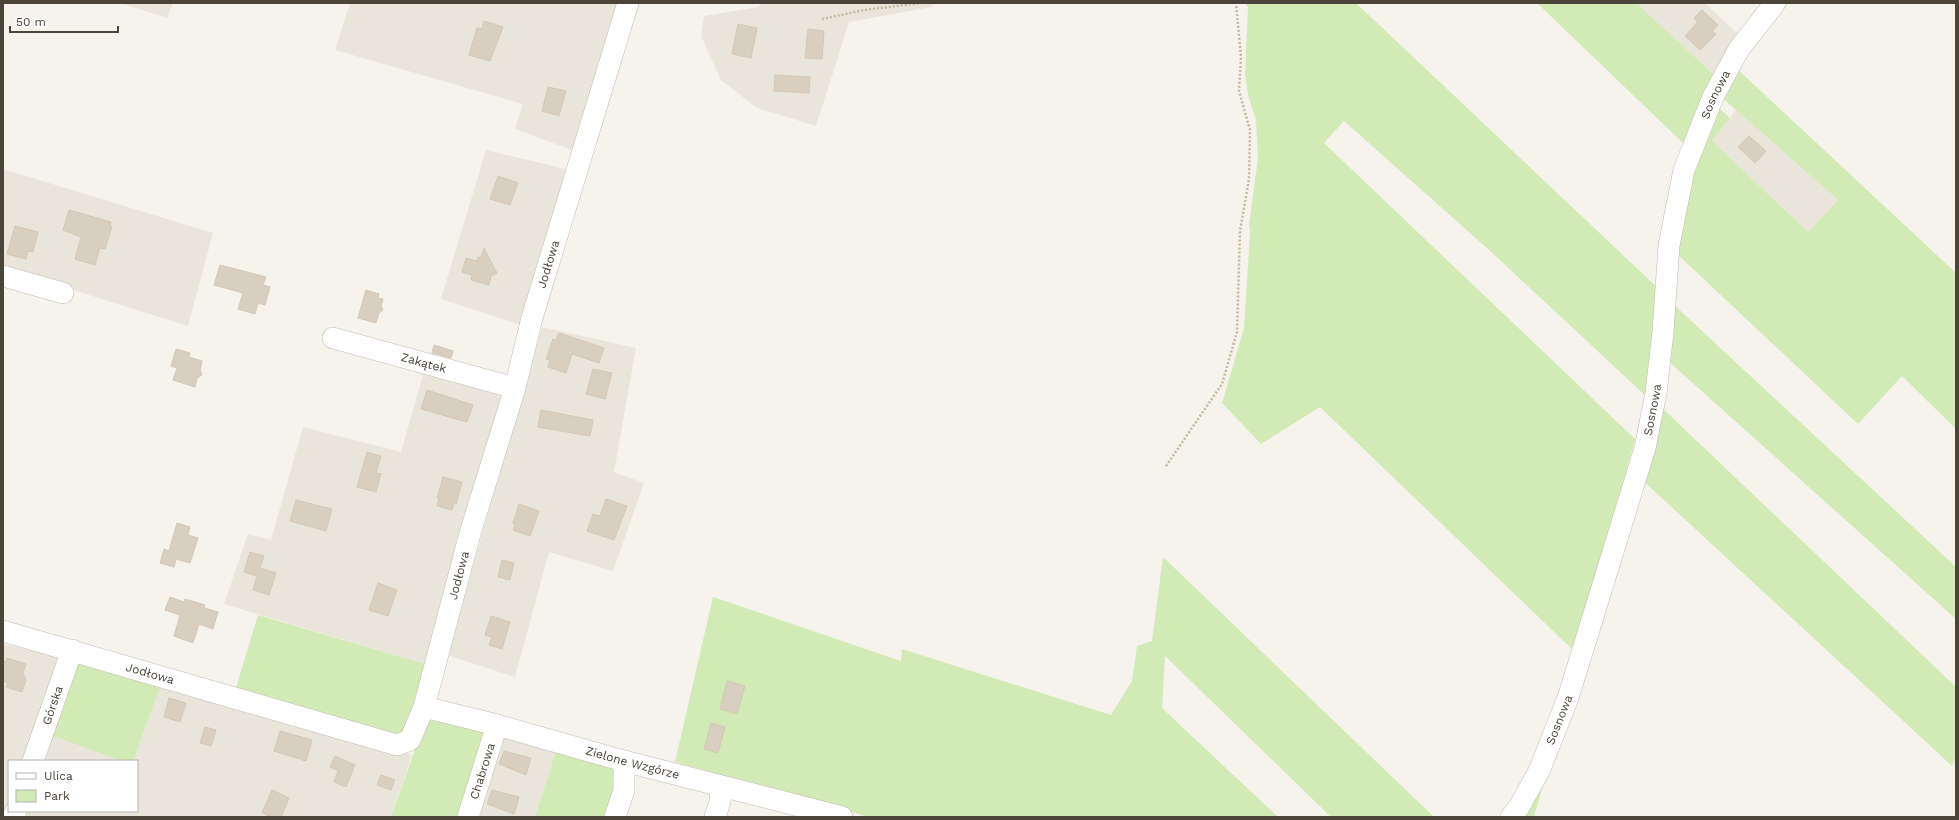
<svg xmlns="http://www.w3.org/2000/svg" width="1959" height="820" font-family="'Work Sans',sans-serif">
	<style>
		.residential { fill: #eae5da }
		.green { fill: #d2eab5 }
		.building { fill: #d8cfc1; stroke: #d3c7b4 }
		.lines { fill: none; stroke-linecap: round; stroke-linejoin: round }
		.minor-casing { stroke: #c2bbae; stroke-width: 22 }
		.path { stroke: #c4b79f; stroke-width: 2.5; stroke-dasharray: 2 2; stroke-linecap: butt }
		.minor { stroke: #fff; stroke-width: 21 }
		.labels { text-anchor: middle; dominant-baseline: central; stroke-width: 3.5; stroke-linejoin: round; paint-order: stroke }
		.street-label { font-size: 12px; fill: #4b4439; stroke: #fff }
	</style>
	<rect width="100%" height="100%" fill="#f6f3ec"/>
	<path class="residential" d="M120,3H173L167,18Z
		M350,3H622L575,151L515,129L523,104L335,50Z
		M760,3H933L932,7L849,22L816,126L757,108L721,80L701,36L704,16L759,7Z
		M1632,3H1705L1738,34L1713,74Z
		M1736,110L1838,200L1808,232L1712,141Z
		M486,150L570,170L521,325L441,299Z
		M3,169L213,233L188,326L3,268Z
		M542,327L636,348L614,472L644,483L613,571L549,552L515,677L447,655Z
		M427,361L507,383L425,664L224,604L248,534L271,540L303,427L401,452Z
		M3,644L60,657L26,761H9V811L3,817Z
		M162,682L412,755L391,817L237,816L236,817H22L24,811H137V761H133Z
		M501,732L556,751L535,817H474Z
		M50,735L121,761H41Z"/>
	<path class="green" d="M1245,3H1356L1661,291L1648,398L1488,249L1344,121L1324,143L1635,439L1577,654L1320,407L1261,444L1222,403L1244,328L1250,233L1249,225L1258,158L1256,120L1248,95L1245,74L1248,7Z
		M1537,3H1636L1713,74L1684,144Z
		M1735,67L1956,273V429L1902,376L1858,424L1677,254L1678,221L1715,105L1730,118L1712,141L1808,232L1838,200L1719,95Z
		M1672,303L1956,567V619L1667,360Z
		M1661,407L1956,687V757L1952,766L1639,477Z
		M1163,557L1434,817H1331L1165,656L1162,708L1278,817H869L675,762L713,597L901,661L902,649L1111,715L1132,681L1137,646L1152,641Z
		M258,615L425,664L405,733L387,739L234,694Z
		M74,659L162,682L133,761H121L50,735Z
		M428,713L486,731L464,817H391Z
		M556,751L617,767L610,817H535Z
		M1544,782L1534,817H1517Z"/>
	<path class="building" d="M1702,10L1718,25L1712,31L1716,34L1700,50L1685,36L1698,22L1694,18Z
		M484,21L503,27L490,61L469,55L477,28L482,29Z
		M738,24L757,28L751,58L732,54Z
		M808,29L824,31L822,59L805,58Z
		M775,75L810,77L809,93L774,91Z
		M548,87L566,91L559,116L542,111Z
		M1749,136L1766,151L1755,163L1738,147Z
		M498,176L518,183L510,205L490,199Z
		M69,210L111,222L110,225L112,226L105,249L100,248L95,265L75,259L81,237L63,230Z
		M15,226L38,232L33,252L28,251L26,259L7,254Z
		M484,248L497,273L491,276L489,285L471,280L472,275L462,272L466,258L477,261L478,257L481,258Z
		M220,265L266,277L263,285L270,287L265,305L258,303L255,314L238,309L243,293L214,285Z
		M366,290L379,294L378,298L383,299L381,306L383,310L379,313L376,323L358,318Z
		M559,333L604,348L599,363L572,354L566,373L548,367L550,360L546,359L553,339L556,340Z
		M434,345L453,351L451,358L432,353Z
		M176,349L190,353L189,357L202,361L200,370L202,375L197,378L195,387L173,380L177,368L171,366Z
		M593,369L612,373L605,399L586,394Z
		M427,390L473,405L467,422L421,409Z
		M541,410L593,420L590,436L538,427Z
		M367,452L381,456L376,473L381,474L376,492L357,487Z
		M443,477L462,482L456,504L454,503L452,510L437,506L439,499L437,498Z
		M606,499L627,506L614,540L587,531L593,514L600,516Z
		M296,500L332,509L326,531L290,521Z
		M519,504L539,511L530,536L513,530L515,524L513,523Z
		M177,523L190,527L188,535L198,538L190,563L176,559L174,567L160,563L164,549L169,551Z
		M250,552L264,556L260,568L276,573L269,595L253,590L257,576L244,572Z
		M502,560L514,563L510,580L498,577Z
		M378,583L397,590L388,616L369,610Z
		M170,597L184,602L185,599L205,605L204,608L218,612L213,629L199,624L193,643L174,636L180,615L165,610Z
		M491,616L510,622L502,649L489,645L492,637L485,635Z
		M7,658L26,664L23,673L26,680L22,692L6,687L8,683L3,681V661L6,662Z
		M727,681L745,686L737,714L720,709Z
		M169,698L186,703L180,722L164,717Z
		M711,723L725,727L718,753L704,749Z
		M205,727L216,730L211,746L200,743Z
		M280,731L312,740L306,761L274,751Z
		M504,751L531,758L526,775L499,764Z
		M335,756L355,765L346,787L334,782L338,771L330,767Z
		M381,775L395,780L391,790L377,785Z
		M272,790L289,798L281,817H271L262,813Z
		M492,790L519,797L514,814L487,804Z"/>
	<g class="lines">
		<g class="minor-casing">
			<g id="minor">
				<path d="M3,276L63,293"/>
				<path id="s1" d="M333,338L515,388"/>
				<path id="s2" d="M3,631L397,745L410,740L424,707L471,530L515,388L532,318L628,3"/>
				<path id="s3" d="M424,707L497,725L624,761L842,817"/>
				<path id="s4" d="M33,761L72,650"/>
				<path d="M13,817L16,811"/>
				<path id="s5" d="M468,817L497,725"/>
				<path d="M615,817L624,790V761"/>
				<path d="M715,817L720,802L721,786"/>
				<path id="s6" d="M1511,817L1519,807L1539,771L1568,698L1645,448L1656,393L1663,332L1669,245L1684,170L1713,97L1739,49L1775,3"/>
			</g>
		</g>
		<path class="path" d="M822,19L864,10L920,3
			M1166,466L1222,384L1237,332L1240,231L1249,179L1250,130L1239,91L1241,57L1236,3"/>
		<use href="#minor" class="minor"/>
	</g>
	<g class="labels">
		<g class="street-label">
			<text stroke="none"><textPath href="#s6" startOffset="757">Sosnowa</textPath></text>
			<text stroke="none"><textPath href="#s2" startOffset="920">Jodłowa</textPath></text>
			<text stroke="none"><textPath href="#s1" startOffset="94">Zakątek</textPath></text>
			<text stroke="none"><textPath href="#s6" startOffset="433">Sosnowa</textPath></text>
			<text stroke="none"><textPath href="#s2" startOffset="596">Jodłowa</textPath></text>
			<text stroke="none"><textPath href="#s2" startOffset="153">Jodłowa</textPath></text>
			<text stroke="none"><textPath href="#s4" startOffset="59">Górska</textPath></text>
			<text stroke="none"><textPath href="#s6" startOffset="109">Sosnowa</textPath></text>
			<text stroke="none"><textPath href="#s3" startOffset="216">Zielone Wzgórze</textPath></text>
			<text stroke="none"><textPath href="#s5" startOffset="48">Chabrowa</textPath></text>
		</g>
	</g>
	<rect width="1959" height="820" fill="none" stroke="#4b4439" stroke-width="8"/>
	<rect x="8" y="760" width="130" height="52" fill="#ffffff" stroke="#b7b4b0"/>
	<rect x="16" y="773" width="20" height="6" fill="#ffffff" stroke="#b7b4b0"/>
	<text x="44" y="780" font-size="12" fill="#4b4439">Ulica</text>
	<rect x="16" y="790" width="20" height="12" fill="#d2eab5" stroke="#b7b4b0"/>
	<text x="44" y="800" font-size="12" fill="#4b4439">Park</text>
	<path d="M10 26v6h108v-6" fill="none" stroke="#4b4439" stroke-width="2"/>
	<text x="16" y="26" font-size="12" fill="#4b4439" stroke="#ffffff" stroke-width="3" paint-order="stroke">50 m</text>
</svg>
